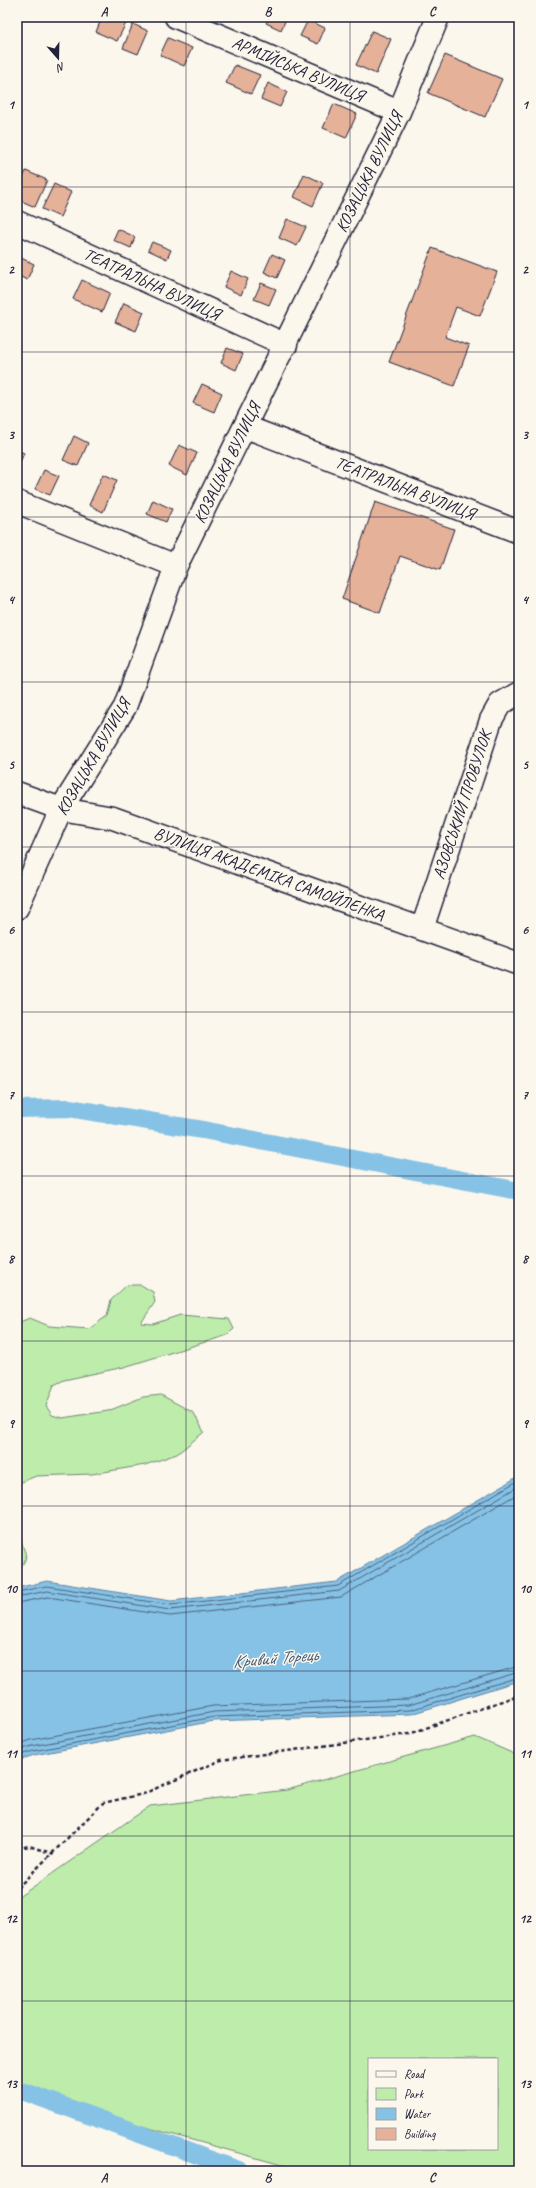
<svg xmlns="http://www.w3.org/2000/svg" width="536" height="2188" font-family="Caveat,sans-serif">
	<style>
		.green { fill: #bdecab; stroke: #708773; fill-rule: evenodd }
		.water { fill: #86c2e5; stroke: #5e82a1 }
		.lines { fill: none; stroke-linecap: round; stroke-linejoin: round }
		.shore { stroke: #4a627f; stroke-width: 1 }
		.canal { stroke: #86c2e5; stroke-width: 18 }
		.building { fill: #e5b199; stroke: #22223b }
		.minor-casing { stroke: #22223b; stroke-width: 25 }
		.path { stroke: #22223b; stroke-width: 2.5; stroke-dasharray: 4 3; stroke-linecap: butt }
		.minor { stroke: #fbf7ec; stroke-width: 22 }
		.grid { fill: none; stroke: #22223b; stroke-width: 1; stroke-opacity: 0.55 }
		.labels { text-anchor: middle; dominant-baseline: central; stroke-width: 3; stroke-linejoin: round; paint-order: stroke }
		.street-label { font-size: 17px; fill: #22223b; stroke: #fbf7ec }
		.water-label { font-size: 18px; font-style: italic; fill: #455a76; stroke: #fbf7ec }
		.neatline { fill: none; stroke: #22223b; stroke-width: 1.5 }
		.grid-label { font-size: 13px; text-anchor: middle; font-weight: bold; fill: #22223b }
	</style>
	<rect width="100%" height="100%" fill="#fbf7ec"/>
	<filter id="ink" filterUnits="userSpaceOnUse"><feTurbulence type="fractalNoise" baseFrequency=".025" numOctaves="2"/><feDisplacementMap in="SourceGraphic" scale="8" xChannelSelector="R" yChannelSelector="G"/><feConvolveMatrix kernelMatrix="1 2 1 2 8 2 1 2 1" color-interpolation-filters="sRGB"/></filter>
	<g filter="url(#ink)">
		<path class="green" d="M127,1285H141L153,1292L155,1302L141,1323L153,1324L180,1315L229,1319L234,1329L225,1336L124,1367L64,1380L54,1385L46,1406L52,1415L62,1418L108,1411L143,1397L161,1395L194,1413L204,1432L177,1454L145,1465L92,1474L36,1476L17,1484V1323L30,1318L49,1326L89,1329L107,1316L111,1300Z
			M17,1517C18,1525 19,1533 21,1540C25,1555 30,1556 19,1569H17Z
			M475,1737L519,1756V2171H303L17,2091V1898L150,1806L287,1790ZM369,2059H497V2149H369Z"/>
		<path class="water" d="M519,1476L518,1681L411,1714L214,1721L34,1755L17,1761V1588L47,1581L171,1601L337,1582Z"/>
		<g class="lines">
			<path class="shore" d="M17,1592L47,1586L171,1605L338,1586L519,1480
				M17,1597L47,1591L170,1610L339,1591L519,1486
				M17,1603L48,1597L170,1616L341,1597L519,1493
				M17,1745L31,1740L213,1706L408,1699L519,1666
				M17,1751L32,1746L214,1712L409,1705L519,1672
				M17,1756L33,1751L214,1717L410,1710L519,1677"/>
			<path class="canal" d="M17,1109L69,1108L203,1130L519,1191
				M25,2092L241,2171"/>
		</g>
		<path class="building" d="M102,17H113L126,23L117,41L96,32Z
			M269,17H287L281,30L266,23Z
			M308,20L325,28L318,44L300,36Z
			M133,24L148,31L138,54L123,48Z
			M372,31L391,39L376,74L356,65Z
			M168,38L192,48L184,66L160,55Z
			M445,55L502,79L485,117L428,93Z
			M235,65L260,75L251,94L226,83Z
			M268,83L287,92L280,107L261,99Z
			M334,104L357,114L346,138L323,128Z
			M26,171L47,180L35,207L17,199V191Z
			M304,174L323,183L313,206L294,197Z
			M54,184L71,192L60,217L42,209Z
			M287,219L306,227L297,246L279,238Z
			M118,229L135,237L131,248L113,240Z
			M152,242L171,250L167,259L148,250Z
			M432,248L497,272L480,316L456,307L445,337L469,346L454,386L389,362Z
			M272,254L285,260L277,278L264,272Z
			M21,258L34,264L27,280L17,275V267Z
			M231,271L248,279L241,295L224,287Z
			M82,280L110,293L102,312L73,299Z
			M261,283L276,289L269,305L254,299Z
			M124,303L144,312L136,331L115,322Z
			M227,348L243,354L236,370L221,363Z
			M202,384L222,393L214,412L193,403Z
			M74,436L88,443L78,466L63,460Z
			M179,445L197,453L187,475L169,466Z
			M17,450L24,453L17,469Z
			M44,470L59,476L50,495L35,489Z
			M103,474L117,480L103,512L89,505Z
			M153,500L172,509L166,522L147,514Z
			M375,502L454,529L440,570L400,556L380,613L342,599Z"/>
		<g class="lines">
			<g class="minor-casing">
				<path id="minor" d="M176,17L399,112
					M17,222L286,345
					M246,427L519,532
					M17,502L176,566
					M17,793L61,809L113,818L519,964
					M17,908L61,809L125,707L176,566L399,112L438,17
					M422,929L491,720L500,704L519,693"/>
			</g>
			<path class="path" d="M17,1849L29,1846L54,1854
				M17,1888L103,1803L143,1794L221,1760L409,1734L519,1695"/>
			<use href="#minor" class="minor"/>
		</g>
	</g>
	<path class="grid" d="M186,17V2171M350,17V2171M17,187H519M17,352H519M17,517H519M17,682H519M17,847H519M17,1012H519M17,1176H519M17,1341H519M17,1506H519M17,1671H519M17,1836H519M17,2001H519"/>
	<g class="labels">
		<g class="street-label">
			<text transform="translate(298 69) rotate(23)">АРМІЙСЬКА ВУЛИЦЯ</text>
			<text transform="translate(369 172) rotate(-64)">КОЗАЦЬКА ВУЛИЦЯ</text>
			<text transform="translate(152 284) rotate(25)">ТЕАТРАЛЬНА ВУЛИЦЯ</text>
			<text transform="translate(227 463) rotate(-64)">КОЗАЦЬКА ВУЛИЦЯ</text>
			<text transform="translate(405 488) rotate(21)">ТЕАТРАЛЬНА ВУЛИЦЯ</text>
			<text transform="translate(93 757) rotate(-60)">КОЗАЦЬКА ВУЛИЦЯ</text>
			<text transform="translate(462 805) rotate(-72)">АЗОВСЬКИЙ ПРОВУЛОК</text>
			<text transform="translate(269 874) rotate(20)">ВУЛИЦЯ АКАДЕМІКА САМОЙЛЕНКА</text>
		</g>
		<g class="water-label">
			<text transform="translate(275 1658) rotate(-5)">Кривий Торець</text>
		</g>
	</g>
	<rect width="536" height="2188" fill="none" stroke="#fbf7ec" stroke-width="44"/>
	<rect x="368" y="2058" width="130" height="92" fill="#fbf7ec" stroke="#a4a2a5"/>
	<rect x="376" y="2071" width="20" height="6" fill="#fbf7ec" stroke="#a4a2a5"/>
	<text x="404" y="2078" font-size="12" fill="#22223b">Road</text>
	<rect x="376" y="2088" width="20" height="12" fill="#bdecab" stroke="#a4a2a5"/>
	<text x="404" y="2098" font-size="12" fill="#22223b">Park</text>
	<rect x="376" y="2108" width="20" height="12" fill="#86c2e5" stroke="#a4a2a5"/>
	<text x="404" y="2118" font-size="12" fill="#22223b">Water</text>
	<rect x="376" y="2128" width="20" height="12" fill="#e5b199" stroke="#a4a2a5"/>
	<text x="404" y="2138" font-size="12" fill="#22223b">Building</text>
	<g transform="translate(58 58) rotate(160)" stroke="#fbf7ec" stroke-width="3" paint-order="stroke">
	<path d="M0-3L7 15L0 10L-7 15Z" fill="#22223b"/>
	<text y="-6" font-size="11" font-weight="bold" text-anchor="middle" fill="#22223b">N</text>
	</g>
	<rect x="22" y="22" width="492" height="2144" class="neatline"/>
	<g class="grid-label">
		<text x="104" y="16">A</text>
		<text x="268" y="16">B</text>
		<text x="432" y="16">C</text>
		<text x="11" y="109">1</text>
		<text x="525" y="109">1</text>
		<text x="11" y="274">2</text>
		<text x="525" y="274">2</text>
		<text x="11" y="439">3</text>
		<text x="525" y="439">3</text>
		<text x="11" y="604">4</text>
		<text x="525" y="604">4</text>
		<text x="11" y="769">5</text>
		<text x="525" y="769">5</text>
		<text x="11" y="934">6</text>
		<text x="525" y="934">6</text>
		<text x="11" y="1099">7</text>
		<text x="525" y="1099">7</text>
		<text x="11" y="1263">8</text>
		<text x="525" y="1263">8</text>
		<text x="11" y="1428">9</text>
		<text x="525" y="1428">9</text>
		<text x="11" y="1593">10</text>
		<text x="525" y="1593">10</text>
		<text x="11" y="1758">11</text>
		<text x="525" y="1758">11</text>
		<text x="11" y="1923">12</text>
		<text x="525" y="1923">12</text>
		<text x="11" y="2088">13</text>
		<text x="525" y="2088">13</text>
		<text x="104" y="2182">A</text>
		<text x="268" y="2182">B</text>
		<text x="432" y="2182">C</text>
	</g>
</svg>
